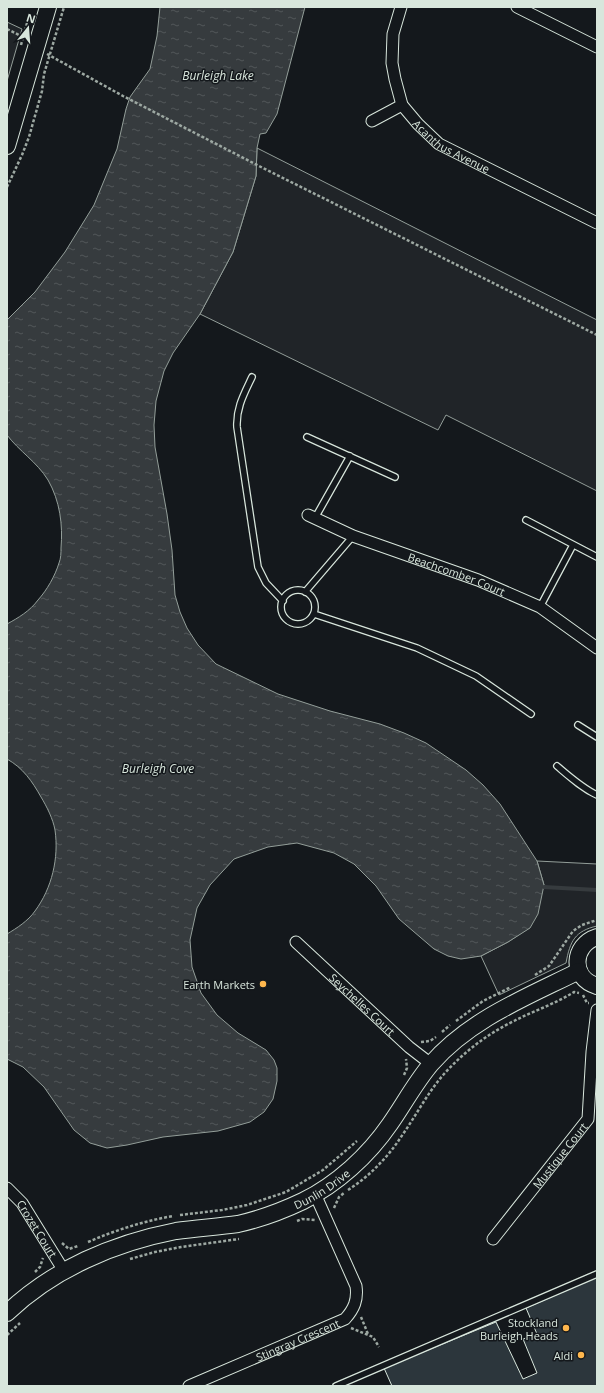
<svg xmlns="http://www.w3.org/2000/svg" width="604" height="1393" font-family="'Open Sans',sans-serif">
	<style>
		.park { fill: #202428; stroke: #939e99 }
		.water { fill: url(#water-ripples); stroke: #939e99 }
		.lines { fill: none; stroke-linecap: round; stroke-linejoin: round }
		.stream { stroke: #363b3e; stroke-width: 4 }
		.building { fill: #2c363c; stroke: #d8e6dc }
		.lane-casing { stroke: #d8e6dc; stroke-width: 8 }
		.street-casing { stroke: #d8e6dc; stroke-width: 13 }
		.secondary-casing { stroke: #d8e6dc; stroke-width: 18 }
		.path { stroke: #9da8a2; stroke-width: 2.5; stroke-dasharray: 3 2; stroke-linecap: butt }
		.lane { stroke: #14181c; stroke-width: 5.5 }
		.street { stroke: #14181c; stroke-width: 11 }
		.secondary { stroke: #14181c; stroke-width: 16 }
		.poi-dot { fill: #ffb74d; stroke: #14181c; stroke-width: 1.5 }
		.labels { text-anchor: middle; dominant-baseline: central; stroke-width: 3; stroke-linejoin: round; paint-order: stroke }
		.street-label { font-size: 11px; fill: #d8e6dc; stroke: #14181c }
		.poi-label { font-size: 11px; fill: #d8e6dc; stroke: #14181c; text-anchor: end }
		.water-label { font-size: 12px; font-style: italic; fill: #d8e6dc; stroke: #14181c }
	</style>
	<defs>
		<pattern id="water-ripples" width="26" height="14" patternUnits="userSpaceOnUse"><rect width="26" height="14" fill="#363b3e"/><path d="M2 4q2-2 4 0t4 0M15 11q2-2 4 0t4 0" fill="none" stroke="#525759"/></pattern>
	</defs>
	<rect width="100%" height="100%" fill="#14181c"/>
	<path class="park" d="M7,22L22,29L7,81Z
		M257,148L597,320V491L446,415L438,430L200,314L233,252L256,176Z
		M537,861L597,864V926C575,931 570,941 566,963L499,995L481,956L508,942L529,928L544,885Z"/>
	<path class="water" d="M160,7H305L277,114L266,133L260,134L257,148L256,176L233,252L200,314L173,353L164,371L156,401L154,425L155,447L167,514L172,550L175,595L180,612L187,628L198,645L216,664L278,694L330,711L380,724L404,733L426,743L466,770L483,785L500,804L537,861L544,885L538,914L530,928L508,942L481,956L461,959L448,956L434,949L399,919L376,886L354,864L334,853L297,843L268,847L234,859L210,885L197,908L190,940L192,967L201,993L217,1015L238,1033L266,1050L274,1060L277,1068V1081L273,1099L264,1112L250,1122L218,1131L163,1137L127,1145L107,1148L90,1143L74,1130L44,1087L23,1067L7,1059V934C17,928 28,921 35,911C52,888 59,858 55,830C53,819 47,807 41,797C32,781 23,768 7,759V624C18,618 30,611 38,600C47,590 55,576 59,563C61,558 61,553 61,548C63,525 60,501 48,480C37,462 19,451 7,435V320L35,292L65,252L94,205L117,149L126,109L130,97L150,69L157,36Z"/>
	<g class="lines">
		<path class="stream" d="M544,887L597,890"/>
	</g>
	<path class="building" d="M597,1277V1386H392L384,1368L496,1322L523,1379L537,1373L523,1339L537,1334L526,1308Z"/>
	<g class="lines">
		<g class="lane-casing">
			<path id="lane" d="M252,377C244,394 236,408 237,427L258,567L266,583L283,601
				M307,437L395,477
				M315,518L350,456
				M526,520L597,557
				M281 607a17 17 0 1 1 34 0a17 17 0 1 1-34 0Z
				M305,592L353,536
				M540,607L573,545
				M314,614L417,648L476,676L531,714
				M578,725L597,737
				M557,766C570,777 582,788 597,795
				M336,1386L597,1274"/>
		</g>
		<g class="street-casing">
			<g id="street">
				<path id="s1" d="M401,7L393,34L392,63L395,79L402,105L418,124L439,144L597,223"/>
				<path d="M517,7L597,47"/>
				<path d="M372,121L402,105"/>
				<path id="s2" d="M308,515L353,536L478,580L540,607L597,648"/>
				<path id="s3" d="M296,942L409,1047L431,1064"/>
				<path id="s4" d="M7,1188L22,1203L64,1271"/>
				<path id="s5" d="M493,1239L588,1119L592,1052L597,1010"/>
				<path id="s6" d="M189,1386L345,1319C354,1309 358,1300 356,1286L315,1194"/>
			</g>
		</g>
		<g class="secondary-casing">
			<g id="secondary">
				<path d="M7,146L48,7"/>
				<path d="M597,937C572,945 570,978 597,986"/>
				<path id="s7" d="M7,1313C53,1269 114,1243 176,1231C196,1228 217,1227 238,1224C260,1219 282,1211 303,1201C337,1184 368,1156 390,1124C404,1104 415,1083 431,1064C470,1019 527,997 579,971"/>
			</g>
		</g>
		<path class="path" d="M7,29L23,37
			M21,45L27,23
			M47,54L123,96L261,167L597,335
			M7,187L22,155L29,137L42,91L44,74L64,7
			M535,975L549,966L573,931L582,925L597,920
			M583,995L587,1003H589
			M456,1021L483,1001L511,987
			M442,1032L450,1025
			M421,1042L430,1041L436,1037
			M404,1075L407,1068L406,1059
			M348,1190C370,1176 389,1156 403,1134C417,1114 428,1092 444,1074C464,1052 487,1034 514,1021C533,1011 555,1004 574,992L579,993
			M334,1208L339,1197L344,1193
			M180,1215L222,1210L247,1205L286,1192L323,1170L357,1141
			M297,1221L302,1219L315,1220
			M88,1242C116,1230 144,1221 173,1216
			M62,1243L69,1249L78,1246
			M130,1259L155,1252L181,1247L239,1239
			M35,1272L40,1267L43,1258
			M361,1317L368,1334
			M351,1328L373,1337L379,1347
			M7,1335L20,1323"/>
		<use href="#lane" class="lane"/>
		<use href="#street" class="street"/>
		<use href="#secondary" class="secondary"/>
	</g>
	<g class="poi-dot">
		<circle cx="263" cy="984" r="4"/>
		<circle cx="566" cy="1328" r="4"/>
		<circle cx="581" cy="1355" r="4"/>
	</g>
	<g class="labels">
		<g class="street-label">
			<text stroke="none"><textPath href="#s1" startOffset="166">Acanthus Avenue</textPath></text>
			<text stroke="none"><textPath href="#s2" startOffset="160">Beachcomber Court</textPath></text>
			<text stroke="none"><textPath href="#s3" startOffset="91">Seychelles Court</textPath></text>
			<text stroke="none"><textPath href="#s5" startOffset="107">Mustique Court</textPath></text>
			<text stroke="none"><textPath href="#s7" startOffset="344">Dunlin Drive</textPath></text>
			<text stroke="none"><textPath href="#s4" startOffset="51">Crozet Court</textPath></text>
			<text stroke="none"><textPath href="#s6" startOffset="118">Stingray Crescent</textPath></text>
		</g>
		<g class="poi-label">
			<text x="255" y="984">Earth Markets</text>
			<text x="558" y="1322">Stockland<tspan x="558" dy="13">Burleigh Heads</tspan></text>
			<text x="573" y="1355">Aldi</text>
		</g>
		<g class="water-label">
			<text x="218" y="75">Burleigh Lake</text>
			<text x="158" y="768">Burleigh Cove</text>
		</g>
	</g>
	<rect width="604" height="1393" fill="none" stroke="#d8e6dc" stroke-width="16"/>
	<g transform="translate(28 28) rotate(17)" stroke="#14181c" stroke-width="3" paint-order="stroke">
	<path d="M0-3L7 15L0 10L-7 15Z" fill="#d8e6dc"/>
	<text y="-6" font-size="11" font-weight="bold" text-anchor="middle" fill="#d8e6dc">N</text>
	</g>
</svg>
